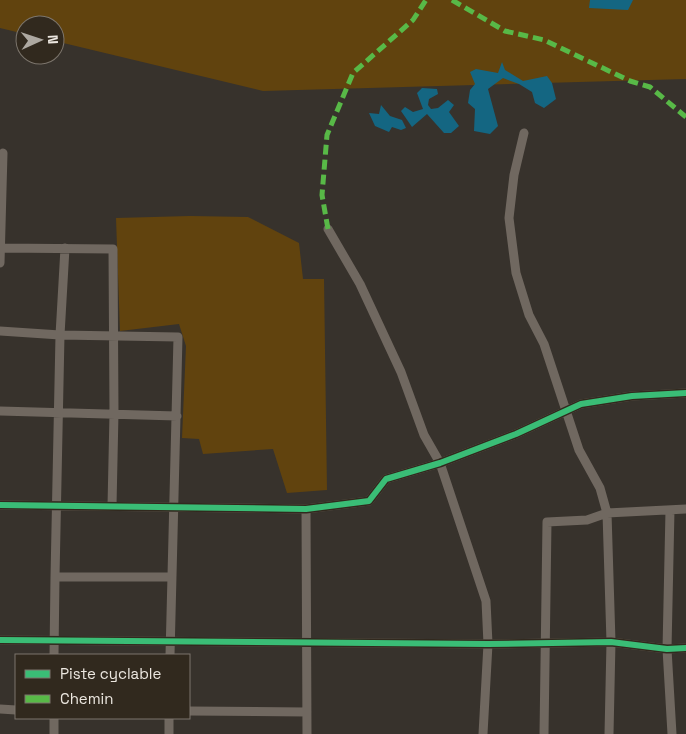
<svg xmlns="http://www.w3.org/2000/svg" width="686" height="734" font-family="'Space Grotesk',sans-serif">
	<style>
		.green { fill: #61430e }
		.water { fill: #146682 }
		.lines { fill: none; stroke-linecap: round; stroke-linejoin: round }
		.street { stroke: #706860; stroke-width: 9 }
		.quiet { stroke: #58b947; stroke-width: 5; stroke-dasharray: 10 5; stroke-linecap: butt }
		.cycleway-casing { stroke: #31291e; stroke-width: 9 }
		.cycleway { stroke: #3abd76; stroke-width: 6 }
	</style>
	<rect width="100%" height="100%" fill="#37322c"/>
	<path class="green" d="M0,0H686V79L263,91L55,41V25H25V34L0,28Z
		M190,216L248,217L299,243L303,279H324L327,490L287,493L273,449L203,454L199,439L182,438L186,346L179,324L120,331L116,218Z"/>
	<path class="water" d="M590,0H633L628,10L589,8Z
		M502,62L505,70L523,81L547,76L552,83L556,99L544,108L535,103L532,92L519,84L503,78L488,89L498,126L490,134L474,131L475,109L468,103L470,90L475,84L470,72L476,69L498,73Z
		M422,88L437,89L438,94L429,99L428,105L431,109L438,108L448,100L454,105L449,112L459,126L451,133H444L427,114L412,127L401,111L405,107L413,112L423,109L417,93Z
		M381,105L390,116L402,120L406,128L401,130L392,127L389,132L375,126L369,113L379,114Z"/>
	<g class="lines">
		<path class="street" d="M524,133L514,175L509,218L516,273L529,315L544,344L579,450L600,488L607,513L611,642L609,734
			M328,229L360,284L401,372L424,435L440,463L486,601L488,644L483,734
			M0,248L113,249L114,413L112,506
			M65,248L60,335L55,577H171
			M0,263L3,153
			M0,331L60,335L178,337L170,655
			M0,411L177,416
			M0,505L306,509L369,501L386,479L440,463L516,434L581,404L632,396L686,393
			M306,509L307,734
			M670,510L667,649L672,734
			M0,640L488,644L611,642L667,649L686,648
			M54,655L55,577
			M0,709L16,710
			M189,711L307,712
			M54,734V718
			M169,734V718
			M544,734L547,522L587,520L607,513L686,509"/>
		<path class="quiet" d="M452,0L505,31L544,40L630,81L650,87L686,117
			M328,229L322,195L327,135L353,73L413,20L426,0"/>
		<g class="cycleway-casing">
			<path id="cycleway" d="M0,505L306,509L369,501L386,479L440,463L516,434L581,404L632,396L686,393
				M0,640L488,644L611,642L667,649L686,648"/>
		</g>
		<use href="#cycleway" class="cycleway"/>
	</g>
	<rect x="15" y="654" width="175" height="65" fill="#31291e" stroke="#7c756c"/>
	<rect x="25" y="670" width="25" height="8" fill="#3abd76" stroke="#7c756c"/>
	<text x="60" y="679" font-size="15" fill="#ece7e0">Piste cyclable</text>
	<rect x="25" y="695" width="25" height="8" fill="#58b947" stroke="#7c756c"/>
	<text x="60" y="704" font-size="15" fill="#ece7e0">Chemin</text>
	<g transform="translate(40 40) rotate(87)"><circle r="24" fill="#31291e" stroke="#7c756c"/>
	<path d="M0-4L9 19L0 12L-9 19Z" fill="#ada8a1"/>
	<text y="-8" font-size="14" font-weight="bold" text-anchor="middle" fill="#ece7e0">N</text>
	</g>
</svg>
